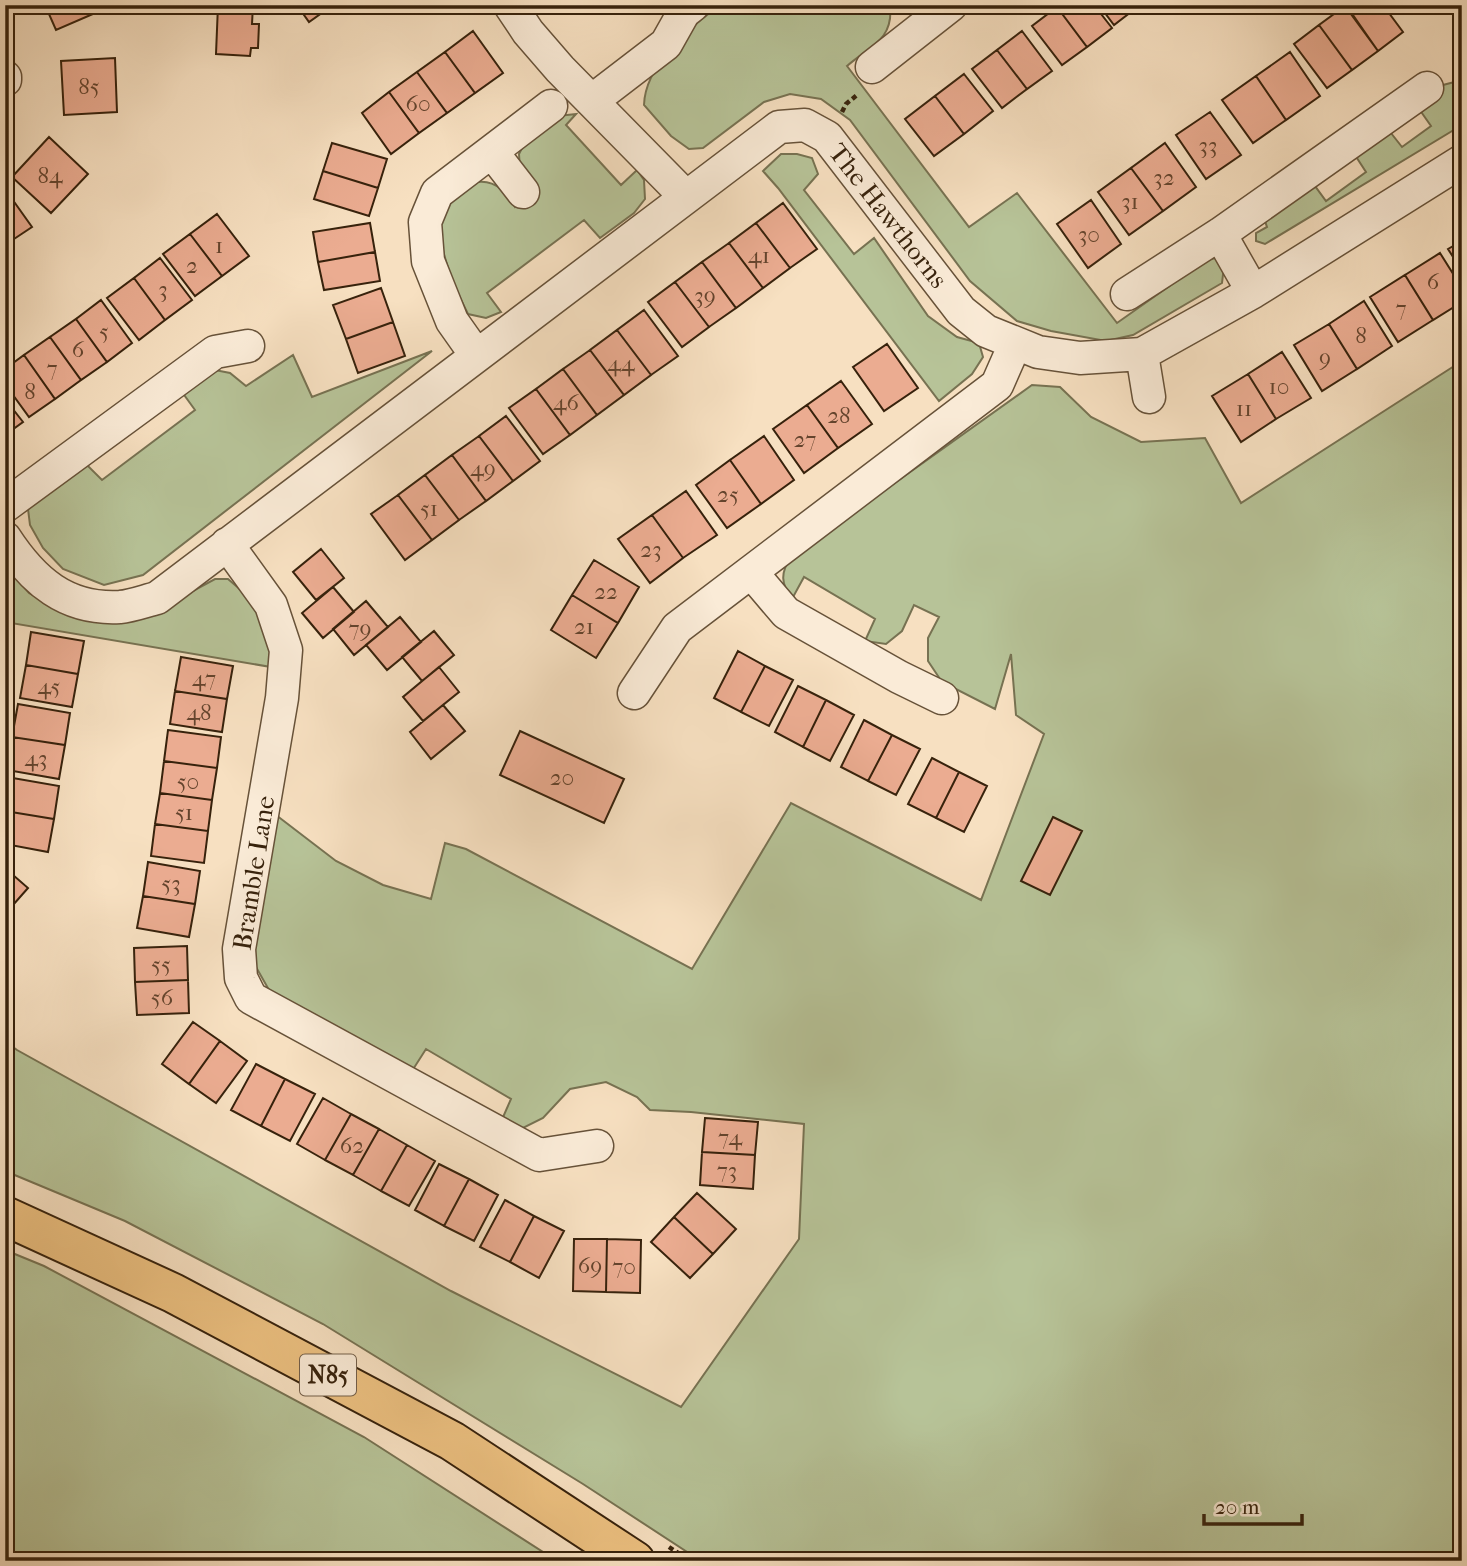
<svg xmlns="http://www.w3.org/2000/svg" width="1467" height="1566" font-family="'IM FELL French Canon',serif">
	<style>
		.green { fill: #b7c398; stroke: #777252; stroke-width: 2 }
		.building { fill: #ebac91; stroke: #37220c; stroke-width: 2 }
		.lines { fill: none; stroke-linecap: round; stroke-linejoin: round }
		.minor-casing { stroke: #675239; stroke-width: 35 }
		.primary-casing { stroke: #37220c; stroke-width: 42 }
		.path { stroke: #37220c; stroke-width: 4.5; stroke-dasharray: 5 3.5; stroke-linecap: butt }
		.minor { stroke: #faebd7; stroke-width: 32 }
		.primary { stroke: #ecc080; stroke-width: 38 }
		.labels { text-anchor: middle; dominant-baseline: central; stroke-width: 5; stroke-linejoin: round; paint-order: stroke }
		.number-label { font-size: 23px; fill: #64442d }
		.shield { fill: #faebd7; stroke: #725e49; stroke-width: 2 }
		.shield-label { font-size: 24px; font-weight: bold; fill: #37220c }
		.street-label { font-size: 26px; fill: #37220c; stroke: #faebd7 }
	</style>
	<rect width="100%" height="100%" fill="#f7e0c1"/>
	<filter id="stains"><feTurbulence type="fractalNoise" baseFrequency=".00286" numOctaves="4"/><feColorMatrix values="0 0 0 0 .2 0 0 0 0 .09 0 0 0 0 .02 0 0 0 .5 -.17"/></filter>
	<radialGradient id="worn" r=".72"><stop offset=".6" stop-color="#630" stop-opacity="0"/><stop offset="1" stop-color="#630" stop-opacity=".3"/></radialGradient>
	<path class="green" d="M720,5H890C894,40 870,46 847,66L969,227L1017,193L1117,323L1205,261L1218,257L1224,266L1222,283L1133,335L1106,341L1051,331L1017,321L970,281L850,120L821,99L790,94L764,102L703,148L689,149L671,136L644,105C645,65 689,28 720,5Z
		M1462,80V125L1265,244L1256,241V233L1267,227L1264,218L1312,182L1326,201L1366,172L1353,152L1387,128L1402,147L1431,126L1417,106L1443,85Z
		M576,114L566,125L621,185L637,170L644,180L645,199L634,213L600,238L584,220L487,293L501,312L486,318L468,314C455,289 440,254 440,225C440,196 476,168 501,189C507,194 511,201 515,207L536,193L520,169L519,154L526,140L558,116Z
		M781,154H797L812,158L818,174L804,190L854,254L874,238L928,316L957,337L979,343L983,357L972,374L939,401L778,188L763,171Z
		M432,351L143,575L104,585L63,569L43,548L30,525L28,509L85,463L102,480L195,410L182,392L215,370L230,373L246,386L293,355L312,397Z
		M1462,361V1561H701L583,1484L323,1324L125,1221L5,1171V1041L17,1050L451,1291L681,1407L799,1239L804,1124L691,1112L650,1110L637,1097L606,1082L570,1089L543,1118L517,1131L500,1124L511,1099L426,1049L412,1071L269,990L256,967L254,946L276,815L336,861L383,885L431,899L445,843L466,849L692,969L791,803L981,900L1044,734L1016,715L1011,654L995,709L942,682L928,661V638L939,617L914,605L902,631L886,644L865,641L875,619L804,577L792,599C781,584 780,573 791,557L1032,385L1060,387L1091,417L1141,442L1205,438L1241,503Z
		M5,566L29,593L67,614L156,611L215,579H228L242,591L260,616L273,655L271,667L5,622Z
		M5,1250L44,1266L364,1437L557,1561H5Z"/>
	<path class="building" d="M45,5H109V7L56,30Z
		M218,5H253L252,24H259L258,48H251L250,56L216,54Z
		M297,5H333L309,22Z
		M1060,5H1094L1112,28L1087,47L1057,7Z
		M1099,5H1140L1114,25Z
		M1346,5H1383L1403,32L1378,51Z
		M1345,6L1378,51L1352,70L1319,25Z
		M1057,7L1087,47L1062,65L1032,26Z
		M1319,25L1352,70L1327,88L1294,44Z
		M473,31L503,73L475,93L445,52Z
		M1022,31L1052,71L1027,89L997,50Z
		M997,50L1027,89L1002,108L972,69Z
		M445,52L475,93L447,113L417,72Z
		M1290,52L1320,96L1286,120L1256,76Z
		M115,58L117,112L64,115L61,61Z
		M417,72L447,113L419,133L389,92Z
		M964,74L993,111L964,134L935,96Z
		M1256,76L1286,120L1253,143L1222,100Z
		M389,92L419,133L391,154L362,113Z
		M935,96L964,134L934,156L905,119Z
		M1210,112L1241,155L1206,179L1176,135Z
		M49,137L88,174L51,213L12,177Z
		M332,143L387,159L378,188L323,171Z
		M1165,143L1196,187L1163,211L1131,168Z
		M1131,168L1163,211L1129,235L1098,192Z
		M323,171L378,188L369,216L314,199Z
		M5,189L32,227L5,245Z
		M1091,200L1121,244L1088,268L1057,224Z
		M783,203L817,249L790,268L756,223Z
		M217,214L249,256L222,276L190,234Z
		M370,223L375,252L318,262L313,232Z
		M756,223L790,268L763,288L729,243Z
		M190,234L222,276L195,296L163,254Z
		M1462,241V271L1448,249Z
		M729,243L763,288L736,308L702,262Z
		M375,252L380,281L324,290L318,262Z
		M1440,253L1462,288V302L1433,320L1405,275Z
		M160,258L192,300L165,320L134,278Z
		M702,262L736,308L709,327L675,282Z
		M1405,275L1433,320L1398,342L1370,297Z
		M134,278L165,320L139,340L107,298Z
		M675,282L709,327L682,347L648,302Z
		M381,288L393,322L346,339L333,305Z
		M101,300L132,343L107,362L76,319Z
		M1364,301L1392,346L1357,369L1329,324Z
		M644,310L678,356L651,375L617,330Z
		M76,319L107,362L81,380L50,337Z
		M393,322L405,356L358,373L346,339Z
		M1329,324L1357,369L1322,391L1294,345Z
		M617,330L651,375L624,395L590,350Z
		M50,337L81,380L55,399L24,355Z
		M887,344L918,388L884,411L853,367Z
		M590,350L624,395L597,415L563,369Z
		M1282,352L1311,398L1276,419L1248,374Z
		M24,355L55,399L29,417L5,384V369Z
		M563,369L597,415L570,435L536,389Z
		M1248,374L1276,419L1241,442L1212,396Z
		M841,381L872,424L838,448L807,405Z
		M536,389L570,435L543,454L509,408Z
		M5,399L23,422L5,435Z
		M807,405L838,448L804,473L773,429Z
		M506,416L540,461L513,481L479,436Z
		M479,436L513,481L486,501L452,455Z
		M764,436L794,480L761,504L730,460Z
		M452,455L486,501L459,520L425,475Z
		M730,460L761,504L727,528L696,485Z
		M425,475L459,520L432,540L398,495Z
		M686,491L717,535L683,558L652,515Z
		M398,495L432,540L405,560L371,514Z
		M652,515L683,558L650,583L618,539Z
		M321,549L344,578L316,600L293,572Z
		M594,560L639,587L618,623L572,595Z
		M333,587L354,612L323,638L302,613Z
		M572,595L618,623L596,658L551,630Z
		M366,601L388,627L354,655L333,629Z
		M400,617L421,642L387,670L366,645Z
		M434,631L454,655L422,681L402,657Z
		M31,632L84,641L78,674L26,665Z
		M738,651L765,666L741,712L714,698Z
		M181,657L233,666L227,699L175,691Z
		M26,665L78,674L72,707L20,698Z
		M765,666L793,680L769,726L741,712Z
		M439,667L459,692L423,721L403,697Z
		M798,686L826,700L803,747L775,732Z
		M175,691L227,699L222,732L170,724Z
		M826,700L854,715L830,761L803,747Z
		M18,704L70,713L65,745L12,737Z
		M443,705L465,731L431,759L410,732Z
		M864,720L892,735L868,781L841,767Z
		M168,730L221,737L217,768L164,761Z
		M520,731L624,779L604,823L500,775Z
		M892,735L920,749L896,795L868,781Z
		M12,737L65,745L59,779L7,770Z
		M932,758L959,772L936,818L908,804Z
		M164,761L217,768L212,800L160,793Z
		M959,772L987,786L964,832L936,818Z
		M7,777L59,786L54,819L5,811Z
		M160,793L212,800L208,831L155,824Z
		M5,811L54,819L48,852L5,844Z
		M1053,817L1082,831L1050,895L1021,881Z
		M155,824L208,831L204,863L151,856Z
		M148,862L200,871L195,904L143,896Z
		M5,868L28,888L6,913H5Z
		M143,896L195,904L189,937L137,928Z
		M187,946L188,980L135,982L134,948Z
		M188,980L189,1013L137,1015L135,982Z
		M193,1022L220,1041L189,1084L162,1064Z
		M220,1041L247,1061L216,1103L189,1084Z
		M256,1064L285,1079L261,1126L231,1110Z
		M285,1079L315,1094L290,1141L261,1126Z
		M323,1098L351,1114L325,1160L297,1144Z
		M351,1114L379,1129L353,1175L325,1160Z
		M705,1118L758,1122L755,1155L702,1152Z
		M379,1129L407,1145L381,1191L353,1175Z
		M407,1145L435,1161L409,1206L381,1191Z
		M702,1152L755,1155L753,1189L700,1185Z
		M439,1164L469,1179L444,1226L415,1210Z
		M469,1179L498,1195L474,1241L444,1226Z
		M697,1193L736,1229L713,1254L674,1217Z
		M505,1200L534,1216L510,1262L480,1247Z
		M534,1216L564,1231L539,1278L510,1262Z
		M674,1217L713,1254L690,1278L651,1242Z
		M574,1239H607L606,1292L573,1291Z
		M607,1239L641,1240L640,1293L606,1292Z"/>
	<g class="lines">
		<g class="minor-casing">
			<path id="minor" d="M510,5L528,32L560,69L685,196
				M872,67L951,5
				M5,77V80
				M593,100L666,44L684,12L693,5
				M492,152L523,192
				M1220,234L1253,292
				M1127,294L1220,234L1427,88
				M1142,354L1149,397
				M476,355L452,321L428,261L425,222L437,193L551,106
				M5,506L215,352L248,346
				M5,538C33,581 66,610 120,607C132,606 145,601 157,598L779,127L805,125L827,137L961,311L986,331L1038,352L1080,358L1142,354L1253,292L1462,161
				M227,544L271,605L286,650L282,698L239,949L241,978L251,998L539,1155L597,1146
				M752,573L786,613L899,677L942,698
				M634,693L677,628L997,385L1015,344"/>
		</g>
		<g class="primary-casing">
			<path id="primary" d="M5,1216L173,1293L452,1441L635,1561"/>
		</g>
		<path class="path" d="M842,112L846,104L857,95
			M669,1547L690,1561"/>
		<use href="#minor" class="minor"/>
		<use href="#primary" class="primary"/>
	</g>
	<g class="labels">
		<g class="number-label">
			<text x="89" y="86">85</text>
			<text x="418" y="103">60</text>
			<text x="1208" y="145">33</text>
			<text x="50" y="175">84</text>
			<text x="1164" y="177">32</text>
			<text x="1130" y="201">31</text>
			<text x="1089" y="234">30</text>
			<text x="219" y="245">1</text>
			<text x="759" y="255">41</text>
			<text x="192" y="265">2</text>
			<text x="1433" y="281">6</text>
			<text x="163" y="289">3</text>
			<text x="705" y="295">39</text>
			<text x="1401" y="308">7</text>
			<text x="104" y="331">5</text>
			<text x="1361" y="335">8</text>
			<text x="78" y="349">6</text>
			<text x="1325" y="357">9</text>
			<text x="621" y="363">44</text>
			<text x="52" y="368">7</text>
			<text x="1279" y="386">10</text>
			<text x="30" y="391">8</text>
			<text x="566" y="402">46</text>
			<text x="1244" y="408">11</text>
			<text x="839" y="415">28</text>
			<text x="805" y="439">27</text>
			<text x="483" y="468">49</text>
			<text x="728" y="494">25</text>
			<text x="429" y="508">51</text>
			<text x="651" y="549">23</text>
			<text x="606" y="591">22</text>
			<text x="584" y="626">21</text>
			<text x="360" y="628">79</text>
			<text x="204" y="678">47</text>
			<text x="49" y="686">45</text>
			<text x="199" y="712">48</text>
			<text x="36" y="758">43</text>
			<text x="562" y="777">20</text>
			<text x="188" y="781">50</text>
			<text x="184" y="812">51</text>
			<text x="171" y="883">53</text>
			<text x="161" y="964">55</text>
			<text x="162" y="997">56</text>
			<text x="730" y="1137">74</text>
			<text x="352" y="1145">62</text>
			<text x="727" y="1170">73</text>
			<text x="590" y="1265">69</text>
			<text x="624" y="1266">70</text>
		</g>
		<rect class="shield" x="300" y="1354.5" width="56" height="41" rx="5"/>
		<g class="shield-label">
			<text x="328" y="1375">N85</text>
		</g>
		<g class="street-label">
			<text transform="translate(888 216) rotate(52)">The Hawthorns</text>
			<text transform="translate(254 873) rotate(-81)">Bramble Lane</text>
		</g>
	</g>
	<rect width="1467" height="1566" fill="none" stroke="#f7e0c1" stroke-width="28"/>
	<rect x="7" y="7" width="1453" height="1552" fill="none" stroke="#37220c" stroke-width="3.5"/>
	<rect x="14" y="14" width="1439" height="1538" fill="none" stroke="#37220c" stroke-width="2"/>
	<path d="M1204 1514v10h98v-10" fill="none" stroke="#37220c" stroke-width="3.5"/>
	<text x="1215" y="1514" font-size="21" fill="#37220c" stroke="#faebd7" stroke-width="5" paint-order="stroke">20 m</text>
	<rect width="100%" height="100%" filter="url(#stains)"/>
	<rect width="100%" height="100%" fill="url(#worn)"/>
</svg>
